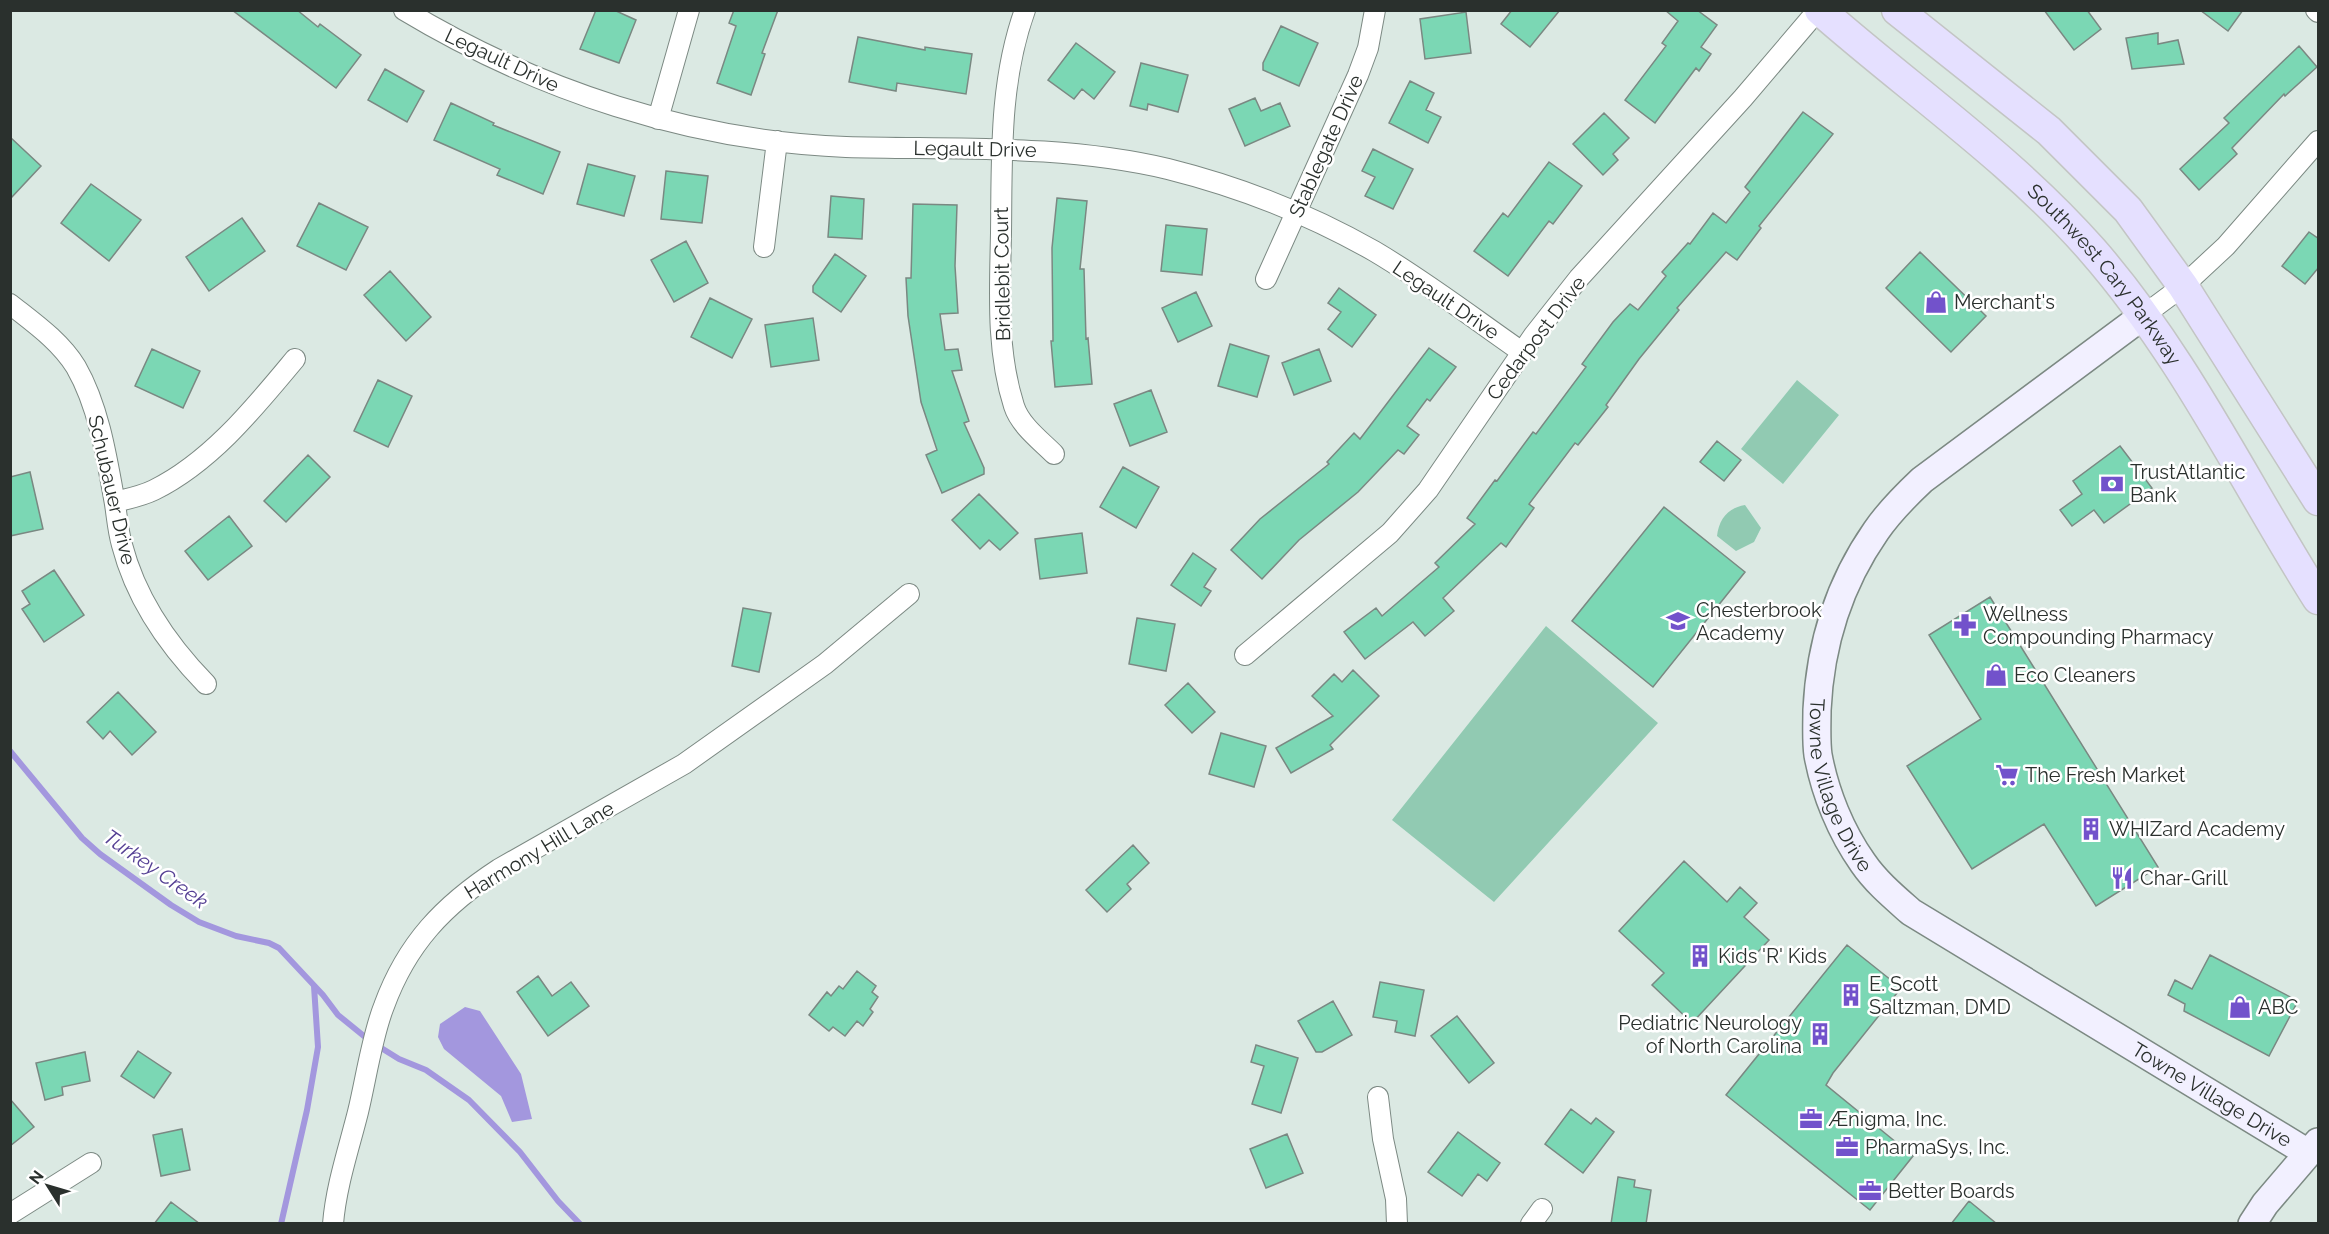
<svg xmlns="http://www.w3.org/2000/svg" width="2329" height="1234" font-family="Raleway,sans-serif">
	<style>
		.green { fill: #91cab2 }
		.water { fill: #a397de }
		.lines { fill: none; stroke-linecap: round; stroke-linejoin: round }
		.stream { stroke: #a397de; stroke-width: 6 }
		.building { fill: #7bd7b4; stroke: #7a8882; stroke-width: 1.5 }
		.street-casing { stroke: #7c8983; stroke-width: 22 }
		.secondary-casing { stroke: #7c8983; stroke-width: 30 }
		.primary-casing { stroke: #c3c5c4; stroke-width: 33 }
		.street { stroke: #fff; stroke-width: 20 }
		.secondary { stroke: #f2f0ff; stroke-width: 27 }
		.primary { stroke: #e5e0ff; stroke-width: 30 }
		.labels { text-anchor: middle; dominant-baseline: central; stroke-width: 5; stroke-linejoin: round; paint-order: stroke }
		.street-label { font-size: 20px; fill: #2a302d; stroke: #fff }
		.poi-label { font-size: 20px; fill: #2a302d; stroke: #fff; text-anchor: start }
		.water-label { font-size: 21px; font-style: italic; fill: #554094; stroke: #fff }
	</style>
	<rect width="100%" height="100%" fill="#dbe9e3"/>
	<path class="green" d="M1797,380L1839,415L1783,484L1741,449Z
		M1745,505L1761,528L1754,542L1736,551L1717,536C1719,519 1728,508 1745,505Z
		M1546,626L1658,723L1494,902L1392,820Z"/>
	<path class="water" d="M465,1007L480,1011L521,1074L532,1119L512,1122L501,1096L444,1049L438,1037L440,1024Z"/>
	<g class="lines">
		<path class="stream" d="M10,751L82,838L100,854L171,905L199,922L236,936L269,943L279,948L323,995L338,1015L370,1041L399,1059L426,1070L469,1100L520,1152L558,1201L580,1224
			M281,1224L307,1110L318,1047L314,986"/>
	</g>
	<path class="building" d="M232,10H297L318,27L320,24L361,55L336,88Z
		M596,10H614L636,20L619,63L580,49Z
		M734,10H778L762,53L765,54L751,95L717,83L736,26L729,23Z
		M1512,10H1560L1530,47L1501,24Z
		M1665,10H1697L1717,25L1701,47L1711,54L1699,71L1696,68L1655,123L1625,100L1666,46L1662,43L1678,21Z
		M2044,10H2087L2101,29L2074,50Z
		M2200,10H2243L2228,31Z
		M1466,12L1471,53L1425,59L1420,19Z
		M1281,26L1318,43L1299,86L1263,70V63Z
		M2158,33V44L2178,40L2184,64L2132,69L2126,38Z
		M858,37L925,50V47L972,54L966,94L897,83L896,91L849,82Z
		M1076,43L1115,72L1094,99L1082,89L1074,99L1048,80Z
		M2299,46L2317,67L2285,96L2284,94L2232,148L2237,154L2199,190L2180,169L2229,123L2224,118Z
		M1141,63L1188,75L1178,112L1148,104L1147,110L1130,106Z
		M385,69L424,91L407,122L368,100Z
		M1410,81L1434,93L1426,110L1441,117L1428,143L1389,123Z
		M1255,98L1261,111L1280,103L1290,126L1245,146L1229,109Z
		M451,103L494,123L493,125L560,152L543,194L497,175L500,169L434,140Z
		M1803,112L1833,134L1759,226L1761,228L1737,260L1726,252L1677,308L1679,310L1639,359L1606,405L1608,407L1578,445L1575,443L1529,504L1534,508L1506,547L1501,543L1443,598L1454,611L1425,636L1413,622L1365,659L1344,632L1376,608L1382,616L1439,567L1435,563L1475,524L1467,518L1495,480L1497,481L1533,432L1536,434L1586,367L1582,364L1613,322L1630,304L1638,310L1666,276L1662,272L1688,243L1690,244L1713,213L1726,223L1750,192L1745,187Z
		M1604,113L1629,138L1613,154L1618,160L1603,175L1573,144Z
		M10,137L41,166L10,199Z
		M1373,149L1413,169L1393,209L1365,196L1375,177L1362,171Z
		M1549,162L1582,186L1553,224L1549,221L1508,276L1474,251L1503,213L1508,217Z
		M588,164L635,176L624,216L577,204Z
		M666,171L708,176L702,223L661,219Z
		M91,184L141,220L109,261L61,223Z
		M831,196L864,199L862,239L828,237Z
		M1057,198L1087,201L1080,269H1084L1086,339L1088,338L1092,384L1055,387L1051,341H1053L1052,248Z
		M319,203L368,227L346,270L297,246Z
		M913,204L957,205L955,266L958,313L940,314L945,350L958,349L962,370L952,371L969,421L964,423L984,468V474L942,493L926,455L937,450L921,402L908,316L906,278H911Z
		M242,218L265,251L209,291L186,257Z
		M1166,225L1207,229L1202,275L1161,271Z
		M2309,232L2319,239V267L2305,284L2282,266Z
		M686,241L708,283L674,302L651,260Z
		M1920,252L1986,316L1951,352L1886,288Z
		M835,254L866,276L841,312L813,292V286Z
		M390,271L431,317L406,341L364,295Z
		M1339,288L1376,315L1352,347L1328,329L1341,312L1328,303Z
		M1196,292L1212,326L1178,342L1162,308Z
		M710,298L752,319L732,358L691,337Z
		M813,318L819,360L771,367L765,325Z
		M1230,344L1269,356L1257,397L1218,386Z
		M1429,348L1456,367L1430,401L1427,399L1407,426L1419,435L1404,454L1398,450L1358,492L1299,540L1262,579L1231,550L1260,519L1329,464L1327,462L1354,433L1360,439Z
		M152,349L200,371L183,408L135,386Z
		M1319,349L1331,381L1294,395L1282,363Z
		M378,380L412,396L388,447L354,431Z
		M1151,390L1167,432L1130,446L1114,404Z
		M1717,441L1741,460L1724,481L1700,462Z
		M2120,446L2152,488L2104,523L2094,510L2072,526L2060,510L2082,494L2073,481Z
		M308,455L330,477L286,522L264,501Z
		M1123,467L1159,487L1136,528L1100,507Z
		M30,472L43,529L10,536V477Z
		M979,494L1018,533L1000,550L989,540L980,549L952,520Z
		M1664,507L1745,572L1653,687L1572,621Z
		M229,516L252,546L208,580L185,551Z
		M1082,533L1087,573L1040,579L1035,539Z
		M1193,553L1216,569L1204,587L1211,591L1201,606L1171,585Z
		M54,570L84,615L44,642L22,609L30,604L22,591Z
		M1990,597L2158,867L2096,906L2044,824L1972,869L1907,766L1981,719L1929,635Z
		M743,608L771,613L759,672L732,666Z
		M1137,618L1175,624L1166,671L1129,664Z
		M1353,670L1379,696L1330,745L1333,749L1291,773L1276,748L1333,716L1312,696L1334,674L1342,682Z
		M1188,683L1215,712L1192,733L1165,705Z
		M118,692L156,732L132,755L110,731L103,739L87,722Z
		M1221,733L1266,746L1254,787L1209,774Z
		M1133,845L1149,863L1127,884L1131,889L1107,912L1086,890Z
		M1684,861L1727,902L1740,887L1757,903L1744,917L1769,940L1692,1023L1652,985L1664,973L1619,931Z
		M1847,945L1901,988L1833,1073L1826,1085L1913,1156L1870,1210L1726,1095Z
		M2210,955L2298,1001L2269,1056L2184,1011L2185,1004L2168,995L2175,980L2192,989Z
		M857,971L876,986L872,992L878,997L870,1009L873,1012L863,1026L857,1021L845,1036L833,1027L829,1031L809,1015L827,992L831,996L839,986L843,989Z
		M538,976L552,996L571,982L589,1006L548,1036L517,992Z
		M1380,982L1424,990L1415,1036L1395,1032L1397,1021L1373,1017Z
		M1333,1001L1352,1035L1322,1052H1316L1298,1021Z
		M1457,1016L1494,1063L1469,1083L1431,1036Z
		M1256,1045L1298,1058L1281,1113L1252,1104L1264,1066L1251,1062Z
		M138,1051L171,1073L154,1098L121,1076Z
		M85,1052L90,1081L62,1087L63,1095L45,1100L36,1063Z
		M10,1099L34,1127L10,1146Z
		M1571,1109L1591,1124L1596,1118L1614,1132L1583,1173L1545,1144Z
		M182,1129L190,1170L161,1176L153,1135Z
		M1458,1132L1500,1163L1487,1181L1478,1174L1462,1196L1428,1172Z
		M1287,1134L1303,1173L1266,1188L1250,1149Z
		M1618,1177L1635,1180L1634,1187L1651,1190L1646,1224H1611Z
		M1969,1201L1997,1224H1951Z
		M171,1202L200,1224H154Z"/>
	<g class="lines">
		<g class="street-casing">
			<path id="street" d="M404,10C537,90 690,141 846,147C954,150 1062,144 1168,169C1240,187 1309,214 1374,251C1425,281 1473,318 1522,352
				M1025,10C999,82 1002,157 1001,233C1000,290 996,350 1014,406C1020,425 1040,440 1054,454
				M2316,10L2318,12
				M658,119L689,10
				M764,247L777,141
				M1266,279L1358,75L1368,48L1375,10
				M10,304C34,323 60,341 76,367C99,407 107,459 115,504C117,517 118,531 122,545C136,599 167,644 206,684
				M2144,315L2183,286L2226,246L2318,141
				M115,502C127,499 142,496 154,490C211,462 255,407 295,359
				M1245,655L1390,533L1428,490L1534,335L1579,278L1743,98L1818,10
				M1378,1097L1383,1139L1396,1199L1397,1224
				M10,1214L91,1163
				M333,1224C336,1186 349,1148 358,1112C366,1079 372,1036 384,1006C407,943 444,905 499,869L684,764L825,664L909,594
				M1531,1224L1542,1209"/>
		</g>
		<g class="secondary-casing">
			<g id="secondary">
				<path id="s1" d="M2144,315L1922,480C1905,496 1889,512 1876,531C1839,584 1820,646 1817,710C1817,724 1816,741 1818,755C1825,793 1841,832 1863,863C1876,882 1894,897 1911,912L2308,1153"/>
				<path d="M2252,1224L2265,1204L2318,1142"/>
			</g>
		</g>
		<g class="primary-casing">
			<g id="primary">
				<path id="s2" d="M1820,10C1911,90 2012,159 2092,250C2184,355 2244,482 2318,599"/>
				<path d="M1897,10L2049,131L2128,210L2183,286L2318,500"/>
			</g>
		</g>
		<use href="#street" class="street"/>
		<use href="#secondary" class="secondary"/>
		<use href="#primary" class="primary"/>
	</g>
	<defs>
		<g id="shop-bare" transform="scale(1.8)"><path d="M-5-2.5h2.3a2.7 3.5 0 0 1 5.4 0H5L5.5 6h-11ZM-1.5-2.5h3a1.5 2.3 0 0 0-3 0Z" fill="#7252cb" stroke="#fff" stroke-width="2.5" paint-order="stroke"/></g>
		<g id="bank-bare" transform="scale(1.8)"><path d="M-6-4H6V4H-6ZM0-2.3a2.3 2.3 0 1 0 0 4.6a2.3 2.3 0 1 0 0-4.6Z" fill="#7252cb" stroke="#fff" stroke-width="2.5" paint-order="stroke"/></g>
		<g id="school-bare" transform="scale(1.8)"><path d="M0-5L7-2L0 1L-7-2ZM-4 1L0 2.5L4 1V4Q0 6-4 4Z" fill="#7252cb" stroke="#fff" stroke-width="2.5" paint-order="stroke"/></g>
		<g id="pharmacy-bare" transform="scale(1.8)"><path d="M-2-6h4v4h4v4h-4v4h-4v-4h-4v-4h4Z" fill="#7252cb" stroke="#fff" stroke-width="2.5" paint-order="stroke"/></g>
		<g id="supermarket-bare" transform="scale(1.8)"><path d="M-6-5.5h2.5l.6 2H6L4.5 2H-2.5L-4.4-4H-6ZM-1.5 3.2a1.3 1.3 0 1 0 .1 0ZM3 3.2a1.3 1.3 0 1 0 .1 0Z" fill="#7252cb" stroke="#fff" stroke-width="2.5" paint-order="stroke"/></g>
		<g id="building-bare" transform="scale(1.8)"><path d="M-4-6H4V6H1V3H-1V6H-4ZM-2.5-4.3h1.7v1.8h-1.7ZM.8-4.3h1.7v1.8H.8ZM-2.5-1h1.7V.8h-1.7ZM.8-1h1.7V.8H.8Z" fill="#7252cb" stroke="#fff" stroke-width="2.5" paint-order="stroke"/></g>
		<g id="restaurant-bare" transform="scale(1.8)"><path d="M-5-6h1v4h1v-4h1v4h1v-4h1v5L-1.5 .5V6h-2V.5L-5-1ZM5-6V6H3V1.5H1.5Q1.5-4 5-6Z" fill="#7252cb" stroke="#fff" stroke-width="2.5" paint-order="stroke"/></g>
		<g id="office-bare" transform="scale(1.8)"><path d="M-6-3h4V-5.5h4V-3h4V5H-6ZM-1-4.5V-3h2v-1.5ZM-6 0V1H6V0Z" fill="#7252cb" stroke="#fff" stroke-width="2.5" paint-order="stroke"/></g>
	</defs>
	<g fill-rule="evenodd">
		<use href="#shop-bare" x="1936" y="302"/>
		<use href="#bank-bare" x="2112" y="484"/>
		<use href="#school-bare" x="1678" y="621"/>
		<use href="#pharmacy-bare" x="1965" y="625"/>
		<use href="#shop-bare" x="1996" y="675"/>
		<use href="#supermarket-bare" x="2007" y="775"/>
		<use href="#building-bare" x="2091" y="829"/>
		<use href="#restaurant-bare" x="2122" y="878"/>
		<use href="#building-bare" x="1700" y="956"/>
		<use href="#building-bare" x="1851" y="995"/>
		<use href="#shop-bare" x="2240" y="1007"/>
		<use href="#building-bare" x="1820" y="1034"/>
		<use href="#office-bare" x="1811" y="1119"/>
		<use href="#office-bare" x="1847" y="1147"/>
		<use href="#office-bare" x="1870" y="1191"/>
	</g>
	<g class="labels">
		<g class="street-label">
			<text transform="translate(502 60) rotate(25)">Legault Drive</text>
			<text transform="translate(1326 146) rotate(-66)">Stablegate Drive</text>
			<text transform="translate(975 149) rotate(1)">Legault Drive</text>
			<text transform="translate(1002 274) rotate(-91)">Bridlebit Court</text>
			<text stroke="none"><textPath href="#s2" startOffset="390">Southwest Cary Parkway</textPath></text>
			<text transform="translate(1446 300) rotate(34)">Legault Drive</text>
			<text transform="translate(1536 338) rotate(-53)">Cedarpost Drive</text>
			<text transform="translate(112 490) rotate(77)">Schubauer Drive</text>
			<text stroke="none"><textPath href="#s1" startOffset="616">Towne Village Drive</textPath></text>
			<text transform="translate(539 850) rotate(-31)">Harmony Hill Lane</text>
			<text stroke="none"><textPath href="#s1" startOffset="1120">Towne Village Drive</textPath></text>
		</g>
		<g class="poi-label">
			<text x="1954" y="302">Merchant's</text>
			<text x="2130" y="472">TrustAtlantic<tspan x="2130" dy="23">Bank</tspan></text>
			<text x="1696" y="610">Chesterbrook<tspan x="1696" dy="23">Academy</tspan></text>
			<text x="1983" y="614">Wellness<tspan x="1983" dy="23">Compounding Pharmacy</tspan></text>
			<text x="2014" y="675">Eco Cleaners</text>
			<text x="2025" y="775">The Fresh Market</text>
			<text x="2109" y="829">WHIZard Academy</text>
			<text x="2140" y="878">Char-Grill</text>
			<text x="1718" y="956">Kids 'R' Kids</text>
			<text x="1869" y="984">E. Scott<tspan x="1869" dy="23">Saltzman, DMD</tspan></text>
			<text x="2258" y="1007">ABC</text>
			<text x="1802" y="1023" text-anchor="end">Pediatric Neurology<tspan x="1802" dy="23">of North Carolina</tspan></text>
			<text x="1829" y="1119">Ænigma, Inc.</text>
			<text x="1865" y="1147">PharmaSys, Inc.</text>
			<text x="1888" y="1191">Better Boards</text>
		</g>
		<g class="water-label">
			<text transform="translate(156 869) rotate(35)">Turkey Creek</text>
		</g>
	</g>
	<rect width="2329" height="1234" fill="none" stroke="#2a302d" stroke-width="24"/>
	<g transform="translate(48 1186) rotate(307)" stroke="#ffffff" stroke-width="4.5" paint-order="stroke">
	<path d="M0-4.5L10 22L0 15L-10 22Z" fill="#2a302d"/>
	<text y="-9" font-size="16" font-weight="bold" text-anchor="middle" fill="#2a302d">N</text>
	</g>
</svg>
